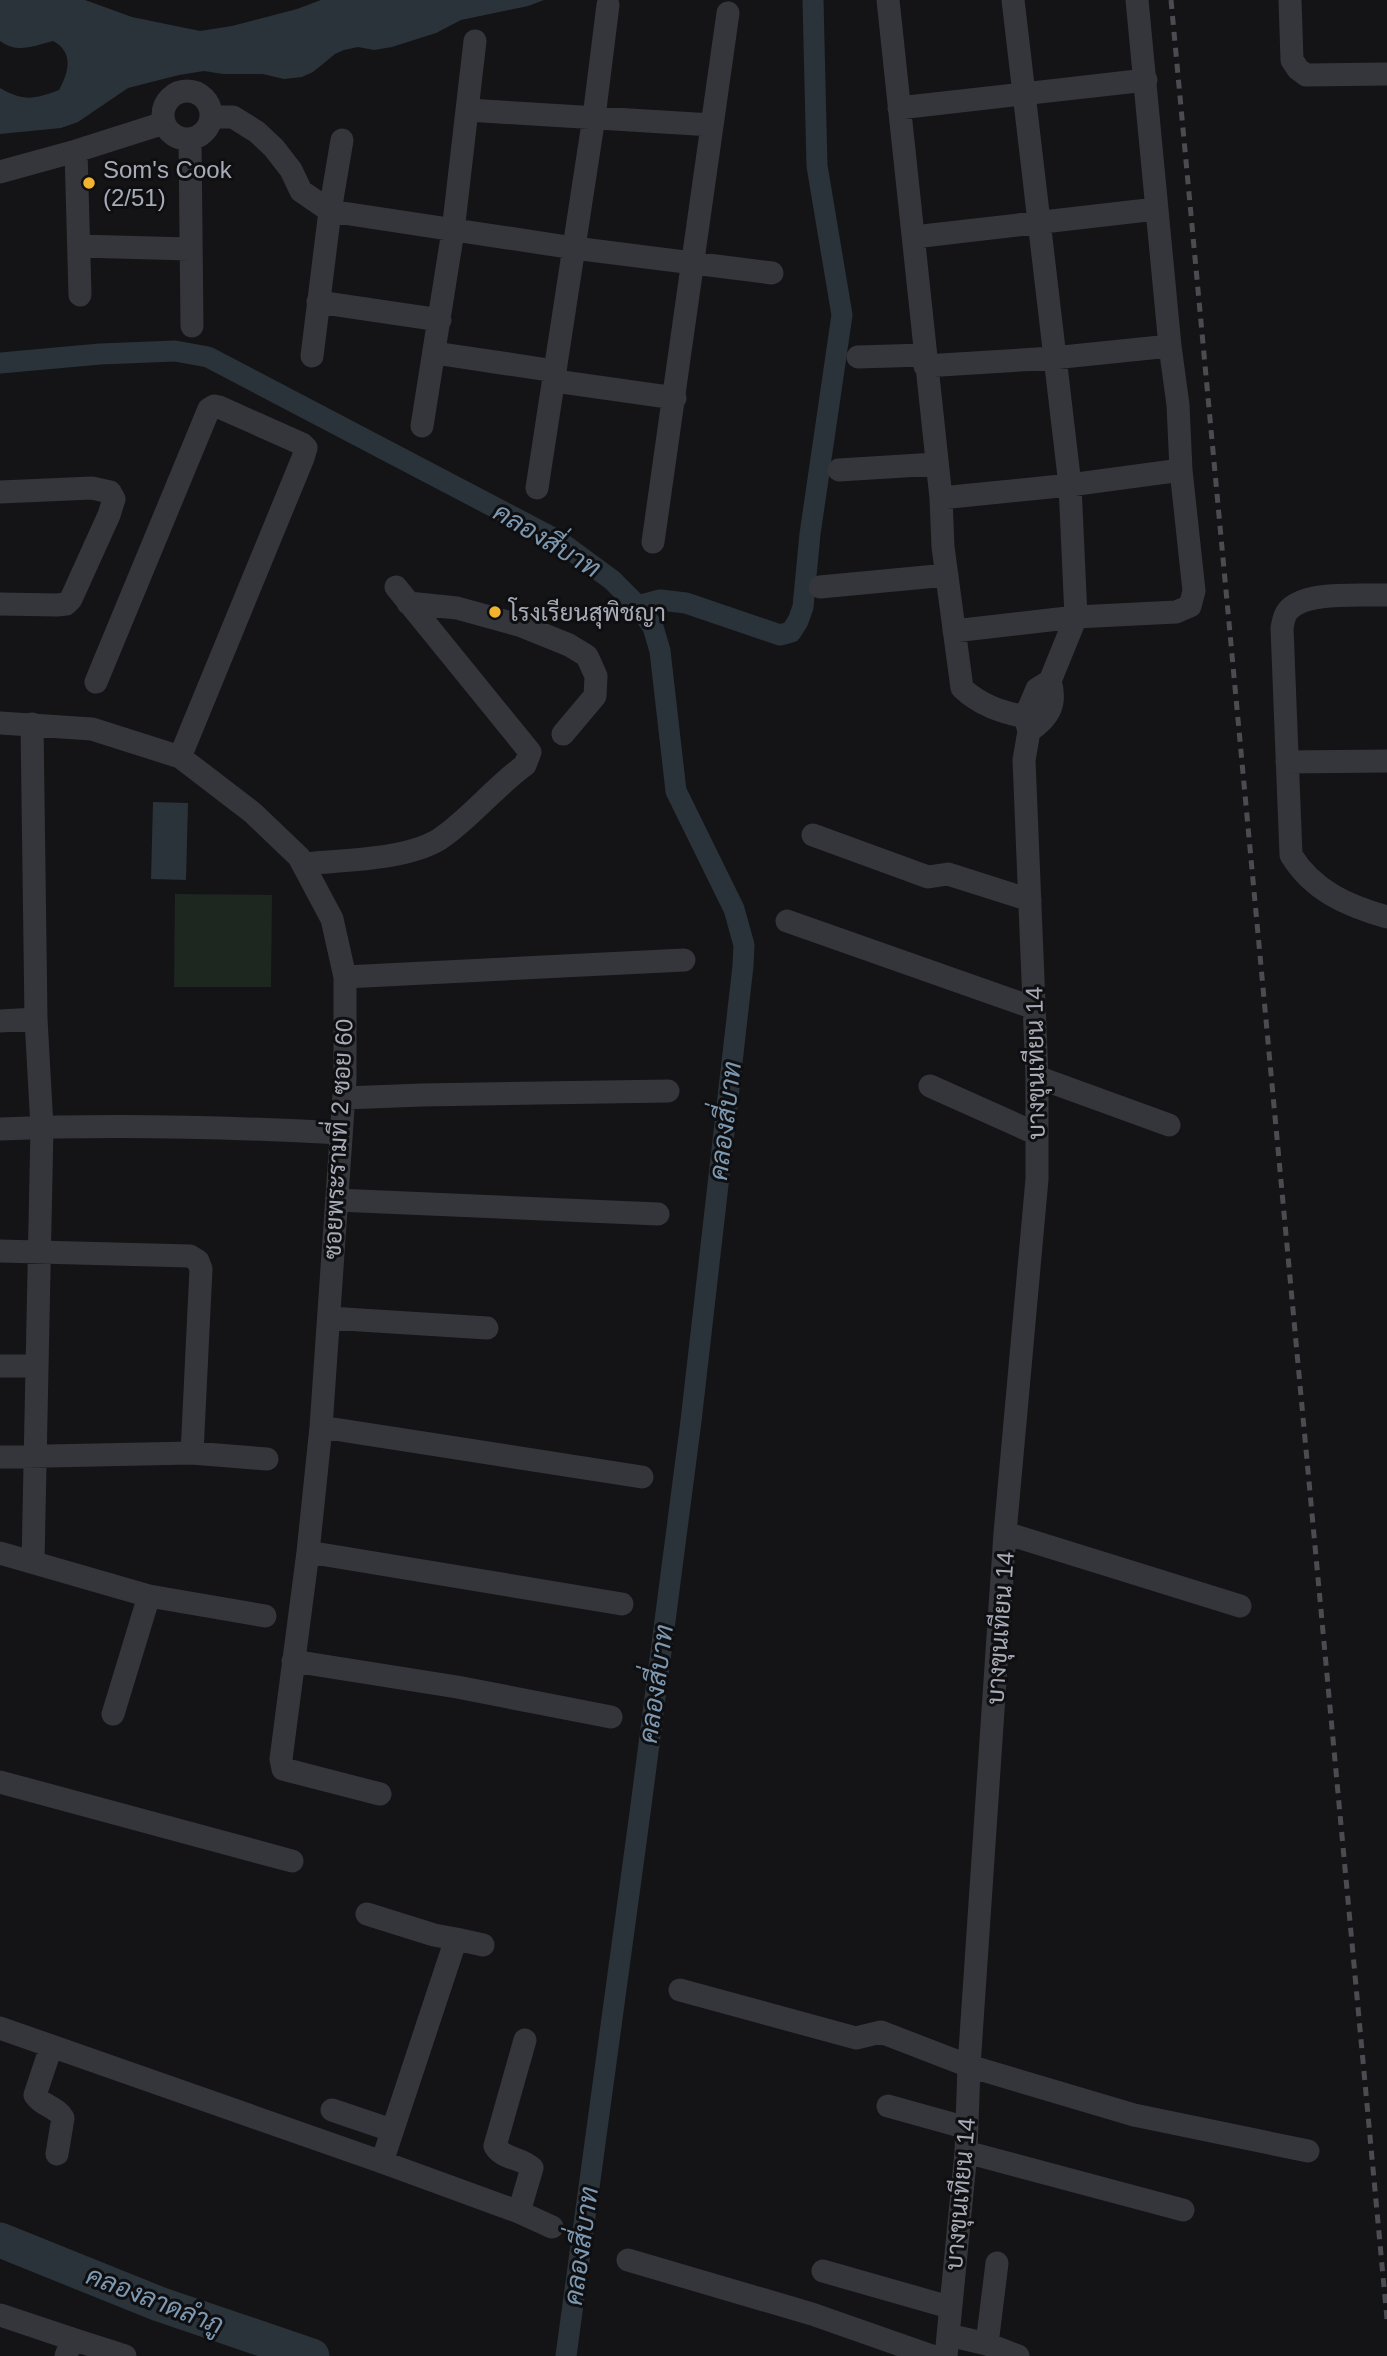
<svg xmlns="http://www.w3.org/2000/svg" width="1387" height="2356" font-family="Arial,Sarabun,sans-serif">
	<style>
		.green { fill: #1e2620 }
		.water { fill: #2a333a }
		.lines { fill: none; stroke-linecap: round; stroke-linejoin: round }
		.canal { stroke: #2a333a; stroke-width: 21 }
		.river { stroke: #2a333a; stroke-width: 35 }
		.minor { stroke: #35363b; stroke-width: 23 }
		.rail { stroke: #4a4c52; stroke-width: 5; stroke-dasharray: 9 7; stroke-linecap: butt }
		.poi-dot { fill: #f3b32f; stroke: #0f0f11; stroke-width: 2.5 }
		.labels { text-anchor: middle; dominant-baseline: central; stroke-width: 6; stroke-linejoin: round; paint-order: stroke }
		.poi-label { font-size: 24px; fill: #a6abb7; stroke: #0f0f11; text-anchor: start }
		.street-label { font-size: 24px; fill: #a6abb7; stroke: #0f0f11 }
		.water-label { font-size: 26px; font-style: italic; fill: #7d99b2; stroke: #0f0f11 }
	</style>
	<rect width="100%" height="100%" fill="#141416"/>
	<path class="green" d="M175,894L272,895L271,987H174Z"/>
	<path class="water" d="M0,0H85L132,17L200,31L232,26L297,9L321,0H544L528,6L461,20L436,33L392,47L374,50L358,47L344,50L335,54L313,72L302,77L284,79L263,74H223L204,71L179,75L128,88L78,122L61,128L0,134V88C25,102 34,99 59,90C69,72 74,52 53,41C33,46 18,54 0,41Z
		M153,802L188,803L186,880L151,879Z"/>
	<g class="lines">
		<path class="canal" d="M0,363L100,354L175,351L208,357L559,541L612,580L638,606L653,627L660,651L676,791L734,909L744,945L743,966L691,1421L640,1813L566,2356
			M638,606L660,600L686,603L780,635L791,632L798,621L803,607L810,534L842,315L817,166L813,0"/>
		<path class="river" d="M0,2240L159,2304L312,2356"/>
		<path class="minor" d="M888,0L941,498L943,547L962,688C980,705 1001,712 1025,717
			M1290,0L1292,60L1298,69L1306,75L1387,74
			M163 115a24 24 0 1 1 48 0a24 24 0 1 1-48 0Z
			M899,108L1146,80
			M467,110L712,125
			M211,117H233L257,132L274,148L291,170L301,191L330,211L574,248L772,273
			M190,140L192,326
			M76,151L80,295
			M0,172L76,151L164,123
			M914,237L1156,209
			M79,246L190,249
			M318,302L440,320
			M435,353L555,371
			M312,356L330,211L342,140
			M858,357L924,355
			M925,366L1053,358L1170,346
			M555,381L675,398
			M422,426L453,231L475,41
			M839,470L936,464
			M537,488L594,117L608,5
			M0,492L92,488L110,492L114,499L109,515L71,599L66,604L57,605L0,604
			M941,498L1070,485L1181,470
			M653,542L728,13
			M820,587L947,575
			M1387,595C1361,596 1303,590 1287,612C1284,616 1283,623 1282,628L1291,855C1313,891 1348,906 1387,917
			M408,603L457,608L522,626L569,645L587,656L596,676L595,696L563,734
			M954,631L1076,617L1176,612L1190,606L1194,591L1181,470L1178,405L1170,346L1137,0
			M96,682L209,409L214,406L219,407L302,444L306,448L303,458L180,757
			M0,723L92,729L180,757L253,813L299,857L332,919L345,977V1080L321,1427L308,1552L281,1759L283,1769L380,1794
			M32,724L36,1019L42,1127L33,1562
			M1029,731C1049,718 1057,704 1050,681
			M1287,762L1387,761
			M813,835L928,877L948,874L1030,900
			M303,864C342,860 413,860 444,836C473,815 496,786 525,765L530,752L396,587
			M787,921L1034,1008
			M345,977L684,960
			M0,1021L36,1019
			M1037,1077L1169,1125
			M930,1086L1037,1134
			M344,1098L422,1095L668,1091
			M0,1129C112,1124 229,1127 341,1133
			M337,1200L658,1214
			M0,1251L190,1256L198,1261L201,1269L192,1453
			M329,1318L487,1328
			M0,1366H37
			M321,1427L642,1477
			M0,1457L192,1453L267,1459
			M1005,1533L1240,1606
			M308,1552L622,1604
			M0,1553L149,1596L265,1616
			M293,1661L457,1687L611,1717
			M113,1714L149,1596
			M0,1782L292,1861
			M367,1914L434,1935L456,1939L382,2162
			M456,1939L483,1945
			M680,1990L856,2038L881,2032L969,2066L1134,2115L1308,2151
			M0,2028L382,2162L519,2212L552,2227
			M51,2047L35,2095C42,2106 57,2107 63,2118L57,2154
			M888,2106L967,2128
			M332,2110L391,2130
			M966,2152L1183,2210
			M519,2212L532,2168C521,2157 502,2159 495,2146L525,2040
			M628,2260L812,2314L932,2356
			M823,2271L949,2307
			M0,2315L72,2339
			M948,2335L987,2344L1018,2356
			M987,2344L997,2263
			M66,2356L72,2339L125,2356
			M946,2356L966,2152L969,2066L1005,1533L1037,1179V1077L1024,760L1029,731L1025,717L1037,689L1050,681L1076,617L1070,485L1013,0"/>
		<path class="rail" d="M1171,0L1387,2319"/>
	</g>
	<g class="poi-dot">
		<circle cx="89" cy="183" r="7"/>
		<circle cx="495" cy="612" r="7"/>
	</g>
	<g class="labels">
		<g class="poi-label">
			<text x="103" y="169">Som's Cook<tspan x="103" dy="28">(2/51)</tspan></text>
			<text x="509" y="612">โรงเรียนสุพิชญา</text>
		</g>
		<g class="street-label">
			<text transform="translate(1035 1063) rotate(-91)">บางขุนเทียน 14</text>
			<text transform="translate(338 1139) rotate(-87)">ซอยพระรามที่ 2 ซอย 60</text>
			<text transform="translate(1000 1628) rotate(-86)">บางขุนเทียน 14</text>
			<text transform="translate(960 2194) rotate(-85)">บางขุนเทียน 14</text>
		</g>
		<g class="water-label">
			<text transform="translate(547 540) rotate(31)">คลองสี่บาท</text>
			<text transform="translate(725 1121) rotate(-83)">คลองสี่บาท</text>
			<text transform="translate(656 1684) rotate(-82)">คลองสี่บาท</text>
			<text transform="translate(581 2246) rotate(-82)">คลองสี่บาท</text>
			<text transform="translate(155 2300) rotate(21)">คลองลาดลำภู</text>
		</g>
	</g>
</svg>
